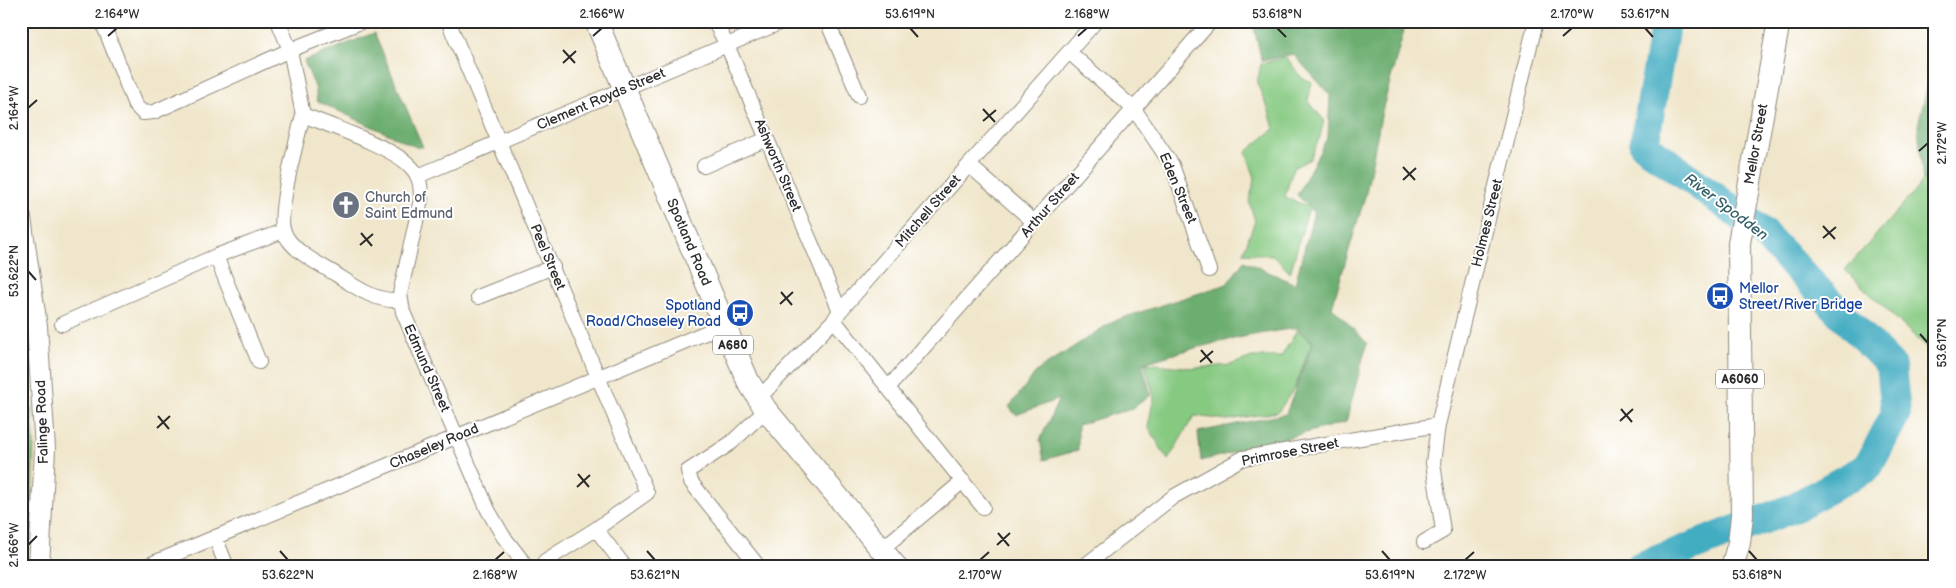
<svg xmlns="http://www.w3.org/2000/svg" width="1956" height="588" font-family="'Balsamiq Sans',sans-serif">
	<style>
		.green { fill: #86c981; stroke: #587a56 }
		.forest { fill: #6cad6f; stroke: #4c6c4d }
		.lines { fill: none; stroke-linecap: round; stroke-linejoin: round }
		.river { stroke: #42acc1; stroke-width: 30 }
		.minor-casing { stroke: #8e887b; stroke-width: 16 }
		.secondary-casing { stroke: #8e887b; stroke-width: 22 }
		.primary-casing { stroke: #8e887b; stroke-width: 24 }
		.minor { stroke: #fff; stroke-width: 14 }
		.secondary { stroke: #fff; stroke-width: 20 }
		.primary { stroke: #fff; stroke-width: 22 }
		.ticks { fill: none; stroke: #2b2b2b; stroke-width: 2 }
		.labels { text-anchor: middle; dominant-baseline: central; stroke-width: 4; stroke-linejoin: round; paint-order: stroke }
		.shield { fill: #fff; stroke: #6b6b6b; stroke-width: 1 }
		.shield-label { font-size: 12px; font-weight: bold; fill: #2b2b2b }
		.street-label { font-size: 14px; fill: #2b2b2b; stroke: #fff }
		.worship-label { font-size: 14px; fill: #5b616d; stroke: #fff; text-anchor: start }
		.transit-label { font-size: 14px; fill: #164399; stroke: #fff; text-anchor: start }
		.water-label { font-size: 15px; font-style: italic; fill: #345f67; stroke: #fff }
		.neatline { fill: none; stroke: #2b2b2b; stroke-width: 2 }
		.ticks-label { font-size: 12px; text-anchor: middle; fill: #2b2b2b }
	</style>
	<rect width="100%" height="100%" fill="#fff"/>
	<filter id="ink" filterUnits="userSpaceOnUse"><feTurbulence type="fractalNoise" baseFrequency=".02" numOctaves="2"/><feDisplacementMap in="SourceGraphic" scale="10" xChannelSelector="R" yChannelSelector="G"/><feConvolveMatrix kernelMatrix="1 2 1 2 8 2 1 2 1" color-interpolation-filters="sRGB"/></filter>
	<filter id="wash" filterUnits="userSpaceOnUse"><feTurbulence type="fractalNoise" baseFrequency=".0096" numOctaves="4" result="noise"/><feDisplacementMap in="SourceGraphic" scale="20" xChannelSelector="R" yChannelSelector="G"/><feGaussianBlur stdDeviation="1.12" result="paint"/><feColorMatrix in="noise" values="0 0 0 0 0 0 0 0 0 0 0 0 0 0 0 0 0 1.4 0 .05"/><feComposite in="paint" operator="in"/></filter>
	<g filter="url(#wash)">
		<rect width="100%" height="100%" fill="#f0e6cb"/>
		<path class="green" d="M1286,57L1302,78L1312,82L1308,101L1324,120L1320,137L1310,159L1293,168L1285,197L1309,207L1290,273L1273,255L1243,253L1255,221L1249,201L1255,178L1246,152L1274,129L1269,111L1257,83L1261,64Z
			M1935,168V356L1845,270Z
			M21,313L34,439L32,502L27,567H21Z
			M1297,330L1312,342L1295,387L1278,412L1228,420L1194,416L1168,460L1148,427L1154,396L1144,363L1194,368L1230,365L1252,357H1281Z"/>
		<path class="forest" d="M1252,21H1403L1404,30L1382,111L1366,193L1332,307L1367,343L1346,422L1201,461L1198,432L1286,414L1313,342L1297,328C1245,335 1192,347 1142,364L1151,395L1133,408L1078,425V450L1044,460L1040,440L1059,399L1016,415L1009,407L1037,371L1113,321L1227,284L1244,261L1295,284L1314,212L1297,195L1328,136L1330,95L1293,54L1262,61Z
			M374,33L423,147H416L317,101L315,87L304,61Z
			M1935,53V168L1923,181L1918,126Z
			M21,350C28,422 27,494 22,567Z"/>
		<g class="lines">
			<path class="river" d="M1639,567L1793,508L1868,467L1896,413L1891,366L1761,231L1644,145L1666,21"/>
		</g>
	</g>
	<g filter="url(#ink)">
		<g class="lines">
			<g class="minor-casing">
				<path id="minor" d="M102,21L135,105L143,113L154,112L290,50L363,21
					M278,21L290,50L303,115
					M448,21L647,493L596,529L545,561
					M714,21L727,45L840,311
					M827,21L859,96
					M1069,52L1134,109L1172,165L1209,270
					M969,165L1034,222
					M704,166L767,139
					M418,176L784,21
					M216,256L259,362
					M478,297L553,267
					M400,300C376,302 357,288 337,275C320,264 292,252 284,232C276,215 298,136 303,115C328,125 395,148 411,167C420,176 421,187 421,199L400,294L403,312L488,510L503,536L527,567
					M834,320L983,507
					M62,324L216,256L283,231
					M888,388L1211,21
					M758,399L834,320L840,311L1096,21
					M596,529L625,567
					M215,537L227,567
					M1424,542L1443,531L1433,463L1438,425L1536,21
					M883,548L963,481
					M144,567L724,325
					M759,567L691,482L688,471L731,443L766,410
					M1083,567L1173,497L1243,458L1438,425"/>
			</g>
			<g class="secondary-casing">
				<path id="secondary" d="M21,218L37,326L45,449L39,567"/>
			</g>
			<g class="primary-casing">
				<path id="primary" d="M596,21L748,381L766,410L896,567
					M1732,567L1739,543L1742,515L1739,243L1779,21"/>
			</g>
			<use href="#minor" class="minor"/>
			<use href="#secondary" class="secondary"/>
			<use href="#primary" class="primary"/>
		</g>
	</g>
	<path class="ticks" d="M910,28L918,37M1277,28L1286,37M1645,28L1653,37M108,36L117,28M593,36L602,28M1078,36L1087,28M1563,36L1572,28M563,50L575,63M563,63L576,51M28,108L37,100M983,109L995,122M983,121L996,110M1919,151L1928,143M1403,167L1415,180M1403,180L1416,168M1823,226L1835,239M361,233L372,246M1823,238L1836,227M360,245L373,234M28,271L36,280M781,292L792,305M780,304L793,292M1920,334L1928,343M1201,350L1212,363M1200,362L1213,351M1621,409L1632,422M158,416L169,429M1620,421L1633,409M157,428L170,416M578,474L589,487M577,487L590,475M998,533L1009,546M28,545L37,536M997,545L1010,533M280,551L288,560M647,551L655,560M1382,551L1390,560M1749,551L1757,560M495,560L504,552M980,560L989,552M1465,560L1474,552"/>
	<defs>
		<g id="church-disc" transform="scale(1.4375)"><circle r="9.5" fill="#6b7280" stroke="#fff"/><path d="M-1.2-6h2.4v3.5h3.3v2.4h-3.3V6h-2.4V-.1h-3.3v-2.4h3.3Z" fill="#fff"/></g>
		<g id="bus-disc" transform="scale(1.4375)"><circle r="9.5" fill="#1a4fb4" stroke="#fff"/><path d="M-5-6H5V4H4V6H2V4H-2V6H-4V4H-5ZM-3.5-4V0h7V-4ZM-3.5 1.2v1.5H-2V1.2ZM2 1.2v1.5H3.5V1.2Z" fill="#fff"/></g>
	</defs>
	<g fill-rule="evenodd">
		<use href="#church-disc" x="346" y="205"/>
		<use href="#bus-disc" x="1720" y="296"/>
		<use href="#bus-disc" x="740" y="313"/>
	</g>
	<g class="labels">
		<g class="shield">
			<rect x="713" y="335.5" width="40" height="19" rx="4"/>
			<rect x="1716" y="369.5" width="48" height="19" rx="4"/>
		</g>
		<g class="shield-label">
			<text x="733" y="345">A680</text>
			<text x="1740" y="379">A6060</text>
		</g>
		<g class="street-label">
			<text transform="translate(601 99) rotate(-23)">Clement Royds Street</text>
			<text transform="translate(1756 144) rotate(-80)">Mellor Street</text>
			<text transform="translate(778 165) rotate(67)">Ashworth Street</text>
			<text transform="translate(1178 188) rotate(67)">Eden Street</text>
			<text transform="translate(1050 205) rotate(-49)">Arthur Street</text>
			<text transform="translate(928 211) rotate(-49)">Mitchell Street</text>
			<text transform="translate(1487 223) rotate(-76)">Holmes Street</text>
			<text transform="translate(689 242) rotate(67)">Spotland Road</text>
			<text transform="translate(548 257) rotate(67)">Peel Street</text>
			<text transform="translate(427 368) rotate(66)">Edmund Street</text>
			<text transform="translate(42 422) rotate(-92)">Falinge Road</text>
			<text transform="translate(434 446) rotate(-23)">Chaseley Road</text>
			<text transform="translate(1290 452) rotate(-11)">Primrose Street</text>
		</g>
		<g class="worship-label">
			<text x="365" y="197">Church of<tspan x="365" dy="16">Saint Edmund</tspan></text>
		</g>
		<g class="transit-label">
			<text x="1739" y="288">Mellor<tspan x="1739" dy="16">Street/River Bridge</tspan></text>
			<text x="721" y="305" text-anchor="end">Spotland<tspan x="721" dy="16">Road/Chaseley Road</tspan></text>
		</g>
		<g class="water-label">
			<text transform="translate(1726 207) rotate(37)">River Spodden</text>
		</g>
	</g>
	<rect width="1956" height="588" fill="none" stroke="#fff" stroke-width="55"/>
	<rect x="28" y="28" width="1900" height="532" class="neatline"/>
	<g class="ticks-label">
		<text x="117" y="18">2.164°W</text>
		<text x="602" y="18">2.166°W</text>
		<text x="910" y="18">53.619°N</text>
		<text x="1087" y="18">2.168°W</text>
		<text x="1277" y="18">53.618°N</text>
		<text x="1572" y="18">2.170°W</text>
		<text x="1645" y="18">53.617°N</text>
		<text transform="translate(14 108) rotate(-90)" y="4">2.164°W</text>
		<text transform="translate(1942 143) rotate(-90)" y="4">2.172°W</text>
		<text transform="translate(14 271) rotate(-90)" y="4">53.622°N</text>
		<text transform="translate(1942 343) rotate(-90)" y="4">53.617°N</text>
		<text transform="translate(14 545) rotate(-90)" y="4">2.166°W</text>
		<text x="288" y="579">53.622°N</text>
		<text x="495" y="579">2.168°W</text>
		<text x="655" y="579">53.621°N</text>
		<text x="980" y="579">2.170°W</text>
		<text x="1390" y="579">53.619°N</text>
		<text x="1465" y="579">2.172°W</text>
		<text x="1757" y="579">53.618°N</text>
	</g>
</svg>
